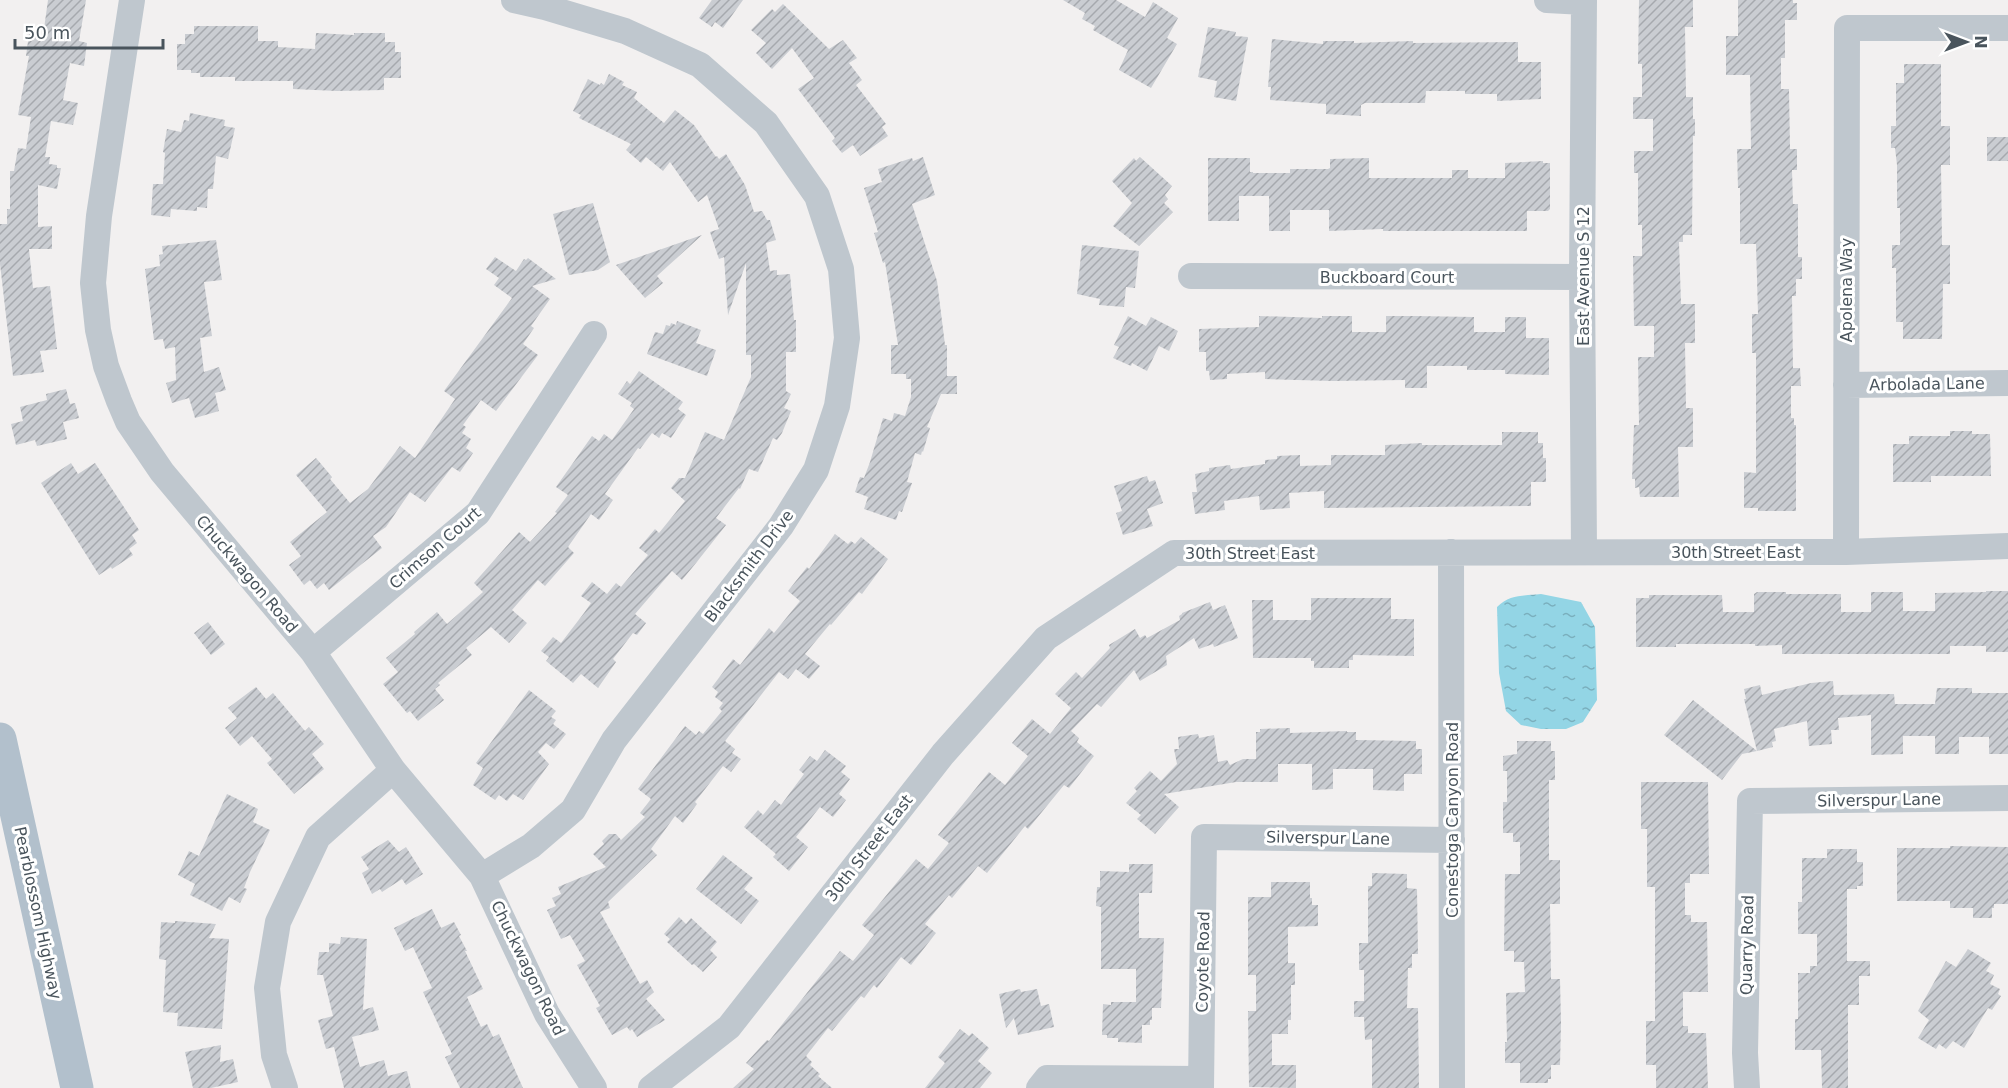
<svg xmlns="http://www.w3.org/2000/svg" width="2008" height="1088" font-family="'DejaVu Sans',sans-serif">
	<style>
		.water { fill: url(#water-ripples) }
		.building { fill: url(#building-hatch) }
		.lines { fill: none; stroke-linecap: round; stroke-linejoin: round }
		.minor { stroke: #bfc7ce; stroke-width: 26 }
		.major { stroke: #b2c0cc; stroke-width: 33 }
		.labels { text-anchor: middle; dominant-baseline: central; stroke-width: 6; stroke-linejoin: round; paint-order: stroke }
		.street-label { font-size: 16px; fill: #49545c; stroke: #fff }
	</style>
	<defs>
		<pattern id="water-ripples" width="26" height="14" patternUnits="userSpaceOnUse" patternTransform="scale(1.5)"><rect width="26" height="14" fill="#93d5e5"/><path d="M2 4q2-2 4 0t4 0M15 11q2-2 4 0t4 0" fill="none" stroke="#7aafbd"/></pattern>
		<pattern id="building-hatch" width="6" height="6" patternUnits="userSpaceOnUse" patternTransform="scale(1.5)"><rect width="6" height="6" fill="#cacdd2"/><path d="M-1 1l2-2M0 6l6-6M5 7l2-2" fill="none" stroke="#a6a9ae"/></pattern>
	</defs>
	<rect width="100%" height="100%" fill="#f2f0f0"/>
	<path class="water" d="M1541,594L1581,602L1595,627L1597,700L1583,722L1566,729H1541L1521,725L1506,711L1499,673L1497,607C1510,594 1523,596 1541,594Z"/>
	<path class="building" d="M48,0H86L79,41L87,43L84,66L70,63L63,100L78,103L73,125L51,121L45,157H50L49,164L57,165V168H61L57,189L38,185V227L52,226V249H29L33,288L50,286L57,349L40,351L44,372L13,376L0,264V224H7V209H10V171H14L18,148L26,149L31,117L18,115L29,56H26L29,34L43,36Z
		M712,0H743L723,28L715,22L712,27L699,18Z
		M1063,0H1116L1145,17L1153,2L1178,18L1167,38L1177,44L1151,88L1119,70L1128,50L1093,30L1095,26L1082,19L1085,13Z
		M1639,0H1693V27H1685L1686,97H1693V119H1695V136H1693L1692,235H1683V242H1679L1681,304H1695V343H1685L1686,408H1693V447H1678L1679,497H1640L1639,487L1635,488V479H1632L1634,425H1639L1638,357H1654V326H1634L1633,256H1642V225H1638V173H1634V151H1653V119H1633V97H1642V64H1638Z
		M1738,0H1793V3H1797V20H1785V58H1781V89H1789L1790,149H1797V170H1792L1793,204H1798V257H1802V279H1796V296H1792L1793,368H1800L1801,386H1791V418H1794V425H1796V511H1758V508H1744V472L1756,473V353H1752V314H1758L1756,244H1740V188H1738L1737,149H1751L1750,75H1726V36H1738Z
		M783,4L829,49L843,40L857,58L849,63L862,80L856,85L886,124L882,127L888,136L860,156L853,145L842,153L832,141L835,138L798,89L814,78L792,48L772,69L756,53L766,43L751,30L772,9L775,12Z
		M194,26H258V41H278V47L315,49L316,33L354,35V33H385V42H395V52H401V78H384V90L337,91L293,89V81H235V77H200V73H191V70H177V44H185V34H194Z
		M1208,27L1236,32L1235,36L1248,37L1236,101L1214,97L1217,81L1198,77Z
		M1272,39L1323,44V41H1354V43L1413,41V43L1518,42V62H1541V99L1497,101V94H1465V91H1426L1425,103H1365L1361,105V116L1326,114V104L1270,100L1271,87H1268Z
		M1904,64H1941V126H1950V165H1941L1942,245H1950V284H1943L1942,339H1903V322H1896V268H1892V245H1900V208H1897V165L1895,148H1891V126H1896V83H1904Z
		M609,74L624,82L622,85L637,92L634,98L664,123L675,110L694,125L716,157L717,156L719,159L726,154L745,185L754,212L762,211L767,220H770L776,240L766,243L770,271L777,270V275L790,274L794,320H796V352H786V391L791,394L784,408L791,411L782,433L777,440L773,438L758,472L749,469L740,489L739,488L716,518L726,525L696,563L682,580L672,571L635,614L646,623L637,635L633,633L613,659L616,662L598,688L581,674L573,683L546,661L549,657L541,651L553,637L561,643L584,613L591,603L581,596L592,582L607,594L616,583L621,587L648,555L639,548L655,529L659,533L685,501L671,488L679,478H685L705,432L724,440L751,377V355H746V263L728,315L724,257L719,259L710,232L719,229L707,195L698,202L670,162L663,171L646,157L641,163L626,150L631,144L579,118L581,115L573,111L588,79L600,85L601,83L604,85Z
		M190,113L225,120L224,126L235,128L228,159L216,156L213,189H208L207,208L197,207V211L171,209L170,217L151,215L153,184H163L165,153L163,152L167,129L181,132L184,120L189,121Z
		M1987,137H2008V161H1987Z
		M923,157L935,195L912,204L937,281L945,345H947V376H957V394H941L927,427L930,428L923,452L922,451L921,455L915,453L907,482L912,483L902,512L899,511L896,520L864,509L868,497L855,492L860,477L864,478L870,462L883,418L892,421L894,413L905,416L911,397V379H906V374H891V345H898L885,262L883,263L874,233L878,232L864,188L882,182L878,169L912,158L913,161Z
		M1140,157L1172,186L1165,195L1168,199L1164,203L1173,212L1139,246L1113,226L1132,203L1112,181L1134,158L1136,161Z
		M1208,158H1250V172H1253V173H1290V169H1328L1330,168V159L1369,158V178H1452V170H1468V178H1505V163L1543,161V163H1550V209L1548,211H1527V231H1383V229L1329,231V210H1290V231H1269V196H1239V221H1208Z
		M593,203L610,262L598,270L569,275L553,214Z
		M702,235L657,276L663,283L645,298L616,265Z
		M216,240L222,280L204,282L212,336L200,338L204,372L219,367L226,390L215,393L219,411L195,418L189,398L172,403L166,383L176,380L175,347L165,349L163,339L154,340L145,269L160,266L159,255L163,254L162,246Z
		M1082,245L1139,251L1135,288L1126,287L1124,307L1099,305L1100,299L1077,294Z
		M495,257L516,271L524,259L526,260L528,258L556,279L532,286L550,299L531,326L534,328L523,344L538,355L496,411L481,400L463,425L466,427L462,433L471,439L466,448L473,453L460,472L452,467L425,502L410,492L386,527L373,536L382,548L329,590L324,583L317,589L310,580L304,585L289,565L301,556L290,542L327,512L296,475L316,458L332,477L330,479L350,503L368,489L400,446L415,458L455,399L444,391L512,298L494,285L499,278L486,269Z
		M1128,316L1146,326L1151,317L1178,331L1169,351L1159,346L1147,371L1132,363L1131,366L1113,358L1119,347L1114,345Z
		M1259,316L1322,318V316H1352V332H1386V316H1415L1474,317V332H1505V317H1526V338H1549V375L1505,374V370H1467V366H1427V388H1405V380L1333,381L1265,379V372L1227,374V379L1210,380L1209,371H1206V352H1199V329L1259,327Z
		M677,321L701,330L696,343L716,350L707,376L647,354L655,332L663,334L666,325L670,326L671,323L676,325Z
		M639,371L683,402L678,409L686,415L671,438L662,433L659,438L652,433L640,449L638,448L605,494L613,500L599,520L591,514L568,547L574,553L545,586L538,580L512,610L527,623L509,643L491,627L466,648L472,655L438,683L440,685L435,689L444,700L418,721L410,711L407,713L383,684L398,672L386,658L415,634L414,632L437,612L447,624L483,592L474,583L519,532L530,542L557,513L555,512L568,495L556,487L592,436L599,441L604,434L612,440L634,409L630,406L632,403L618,394L627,381L630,384Z
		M66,389L70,404L75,403L79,418L63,422L67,439L37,446L35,440L16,445L11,424L23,421L20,407L47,400L46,394Z
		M1950,431H1972V434H1990L1991,476H1931V482H1893V444H1909V436H1950Z
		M1502,432H1538V443H1543V458H1546V482H1531V506L1324,508V491L1289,493L1290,508L1260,510L1259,496L1224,501L1225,510L1195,514L1192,492H1197L1195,474L1209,471V468L1230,465L1231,469L1265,464V460L1277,459V456L1300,455V466L1331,465V455H1385V445L1422,443V445H1502Z
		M71,463L78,474L95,463L139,530L132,535L137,543L129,549L133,555L112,569L111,567L99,575L41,483Z
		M1147,476L1149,482L1155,480L1163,503L1147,509L1153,526L1123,535L1116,513L1122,511L1114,486Z
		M835,534L848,544L851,541L855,544L861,537L888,559L862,594L859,592L831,625L830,624L805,654L820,666L809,679L796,669L788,679L779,672L725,741L735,749L732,753L741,759L731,772L723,766L695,802L697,804L683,823L675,816L651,849L657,855L608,902L610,908L600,912L640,984L647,980L654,992L646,999L665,1020L637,1037L632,1029L630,1031L627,1027L612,1035L596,1008L600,1006L577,965L585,961L570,935L561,939L547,910L556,906L552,898L561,894L558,887L606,867L593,854L604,844L602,841L609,834H616L621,840L645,817L640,813L651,799L638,789L685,726L696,735L699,731L703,734L722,711L719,708L723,703L715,697L718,692L712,687L733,659L740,665L769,628L774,633L800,601L788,591L807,567L809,569Z
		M1986,591H2008V652H1986V646H1950V654H1782V645L1755,646V644H1676V647H1636V598H1649V595H1722L1723,612H1754V594L1757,592H1786V594H1841V612H1871V592H1903V611H1935V593L1986,592Z
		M1311,598H1391V619H1414V656L1353,655V660H1349V668H1314V661H1311V658H1253L1252,600H1273V620H1311Z
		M1210,602L1213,610L1225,605L1238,638L1214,647L1213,644L1199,649L1194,638L1166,656L1167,665L1140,681L1134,670L1101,707L1097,704L1071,731L1079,738L1077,742L1094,756L1069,788L1064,785L1028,829L1025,826L987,873L978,866L952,898L949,895L925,924L936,933L911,965L901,957L877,988L874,985L864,998L861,996L832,1031L828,1028L806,1056L812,1062L810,1065L820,1074L818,1076L832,1088H733L754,1069L746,1063L767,1040L769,1041L840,951L853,961L874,935L862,925L916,859L928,869L949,843L938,835L989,772L1005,785L1028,756L1012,743L1032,719L1050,734L1071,708L1055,694L1076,672L1082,678L1110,648L1109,645L1135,629L1140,638L1145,635L1147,638L1180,620L1179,616L1182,614V613Z
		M208,622L225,644L211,655L194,633Z
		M1833,681L1834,695L1894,694L1895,704H1935L1937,688H1972V693H2008V754H1989V737H1959V754H1935V736H1903V754L1871,755V715L1838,718L1839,730H1831L1832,744L1809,746L1807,721L1774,729L1776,741L1772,742L1773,747L1757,751L1744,699H1746L1744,689L1760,685L1762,695L1811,683Z
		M256,687L266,699L273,693L305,731L309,727L324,744L312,754L324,769L294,794L267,763L272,759L252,736L240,746L225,728L237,718L228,708Z
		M529,690L556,711L551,717L556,720L553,724L566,734L554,749L546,743L538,752L549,764L523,800L513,794L507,801L499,795L495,800L473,785L483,768L476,763Z
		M1693,700L1757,751L1742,754L1722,780L1664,735Z
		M1290,728V733L1347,731V732H1356V740L1416,741V749H1422V774H1404V791L1373,790V769H1333V789L1312,790V764H1278V782H1236L1164,794L1179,807L1155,834L1137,819L1141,815L1126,803L1137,791L1134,788L1150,771L1161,781L1177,764L1174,749H1179L1178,737L1198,734L1199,738L1214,735L1218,762L1227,760L1230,765L1243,759H1256V732H1260V729Z
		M1517,741H1551V751H1555V780H1549V860H1560V904H1550L1551,979H1560L1561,1023L1560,1065H1551V1079H1548V1083H1520V1063H1505V1042H1507L1506,993L1525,992L1524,962H1514V951H1504L1505,874H1520V842H1513V833H1503V802H1507V771H1503V756L1517,754Z
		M825,750L846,766L841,772L850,779L839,794L846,800L833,817L820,807L796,837L808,847L789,871L773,857L776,854L744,827L758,810L763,815L775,800L781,805L804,774L799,770L810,756L817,761Z
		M1641,782H1708L1709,874H1690V883H1685V915H1691V922H1707L1708,992H1683V1026H1688V1033H1706L1708,1088H1656V1065H1646V1021H1655V887H1647V829H1641Z
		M227,794L258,809L253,822L270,830L250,872L244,888L247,889L240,903L229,897L222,911L190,895L195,884L178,875L189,851L199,856Z
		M388,840L399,852L406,847L423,874L406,885L402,879L382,892L380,889L372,894L362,873L369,869L361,857Z
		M1950,846L2008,847V904H1994V908H1992V918H1973V908H1950V901H1897V848H1950Z
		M1827,849H1857V862H1863V886H1857V889H1847V961H1870V976H1859V1005H1848V1088H1822L1821,1050H1795V1019H1798V973H1810V966H1817V934H1798V902H1802V858H1827Z
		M723,855L753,878L744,889L759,901L741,924L696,889Z
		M1129,864H1153L1152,893H1139V938H1164L1161,1008H1152V1020H1150V1025H1142V1043L1118,1042V1038H1107V1035H1102L1103,1004L1111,1005V1002H1136V969H1101V907L1096,906L1097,887H1100V871L1129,872Z
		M1372,873L1407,874V888L1417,889L1418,954H1412V968H1408L1407,1008H1418L1419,1088H1372V1039L1365,1040L1364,1017H1354V1001H1364V970H1359V943H1368V886H1372Z
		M1271,882H1310V898H1312V905H1318V926L1288,927V963H1295V985H1291V1020H1288V1034H1272V1065H1296V1088L1249,1087L1248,1011H1256V975H1248V897H1271Z
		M432,909L441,928L454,922L461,935L459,936L467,951H465L483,989L467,997L481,1027L487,1024L493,1037L499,1034L523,1088H460L445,1057L452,1054L423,992L432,988L413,947L405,951L394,928Z
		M679,917L686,924L691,918L717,942L710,950L717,957L703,972L694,964L692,965L667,942L670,939L664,934Z
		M175,921L216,924L209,938L229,939L222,1029L177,1026L178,1013L163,1012L166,960L159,959L161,922L175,923Z
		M341,937L367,939L363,1010L373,1007L379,1030L352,1037L360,1067L384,1060L388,1076L407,1071L411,1088H344L334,1047L326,1049L318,1020L333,1016L323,975H317L319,952H329V943L340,944Z
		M1968,949L1991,963L1986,971L1994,975L1990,984L2000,989L1998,994L2001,996L1992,1010L1988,1008L1964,1048L1953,1041L1946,1049L1939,1044L1936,1049L1918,1038L1929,1020L1918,1011L1946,961L1956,967Z
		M1020,989L1021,992L1037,989L1041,1006L1049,1004L1054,1027L1018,1035L1014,1018L1006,1028L999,994Z
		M960,1029L969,1036L972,1033L989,1048L978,1061L992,1073L980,1088H925L945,1063L938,1057Z
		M221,1045L220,1062L233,1059L238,1082L211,1088H193L185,1052Z"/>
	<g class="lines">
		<path class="minor" d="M132,0L99,216L93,283L98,330L106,366L119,401L128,422L162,472L313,652L393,770L482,876L547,1014L594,1088
			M1547,0L1584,2
			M1584,0L1582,277L1584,551
			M1191,276L1582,277
			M1846,385L2008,383
			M1451,552L1452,1088
			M1846,552L1847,28H2008
			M313,652L478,513L594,334
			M482,876L531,846L573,810L614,740L781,526L816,470L837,406L847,338L841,269L817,196L766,123L700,65L625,31L545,7L514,0
			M285,1088L274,1055L267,988L278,922L318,837L393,770
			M651,1088L729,1027L943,754L1046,638L1174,553L1846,552L2008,546
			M1039,1088L1047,1078L1201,1079
			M1201,1088L1204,837L1452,840
			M1747,1088L1745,1053L1750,801L2008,798"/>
		<path class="major" d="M0,739L77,1088"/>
	</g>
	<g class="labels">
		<g class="street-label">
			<text transform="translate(1583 276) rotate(-90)">East Avenue S 12</text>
			<text x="1387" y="277">Buckboard Court</text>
			<text transform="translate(1846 290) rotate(-90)">Apolena Way</text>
			<text transform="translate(1927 384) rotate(-1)">Arbolada Lane</text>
			<text transform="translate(435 548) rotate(-41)">Crimson Court</text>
			<text x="1736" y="552">30th Street East</text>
			<text x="1250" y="553">30th Street East</text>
			<text transform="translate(749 566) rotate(-53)">Blacksmith Drive</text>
			<text transform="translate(247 574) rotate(50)">Chuckwagon Road</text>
			<text transform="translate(1879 800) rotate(-1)">Silverspur Lane</text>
			<text transform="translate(1452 820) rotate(-90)">Conestoga Canyon Road</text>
			<text transform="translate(1328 838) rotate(1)">Silverspur Lane</text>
			<text transform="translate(869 848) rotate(-52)">30th Street East</text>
			<text transform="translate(38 913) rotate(78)">Pearblossom Highway</text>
			<text transform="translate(1747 945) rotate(-89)">Quarry Road</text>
			<text transform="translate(1203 962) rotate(-89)">Coyote Road</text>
			<text transform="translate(528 968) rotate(64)">Chuckwagon Road</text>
		</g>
	</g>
	<g transform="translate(1966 42) rotate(90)" stroke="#ffffff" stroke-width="4.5" paint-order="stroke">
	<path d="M0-4.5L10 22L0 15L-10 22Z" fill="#49545c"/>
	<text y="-9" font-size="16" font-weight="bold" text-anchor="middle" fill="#49545c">N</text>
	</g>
	<path d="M15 39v9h148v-9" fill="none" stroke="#49545c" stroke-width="3"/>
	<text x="24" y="39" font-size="18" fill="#49545c" stroke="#ffffff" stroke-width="4.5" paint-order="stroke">50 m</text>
</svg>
